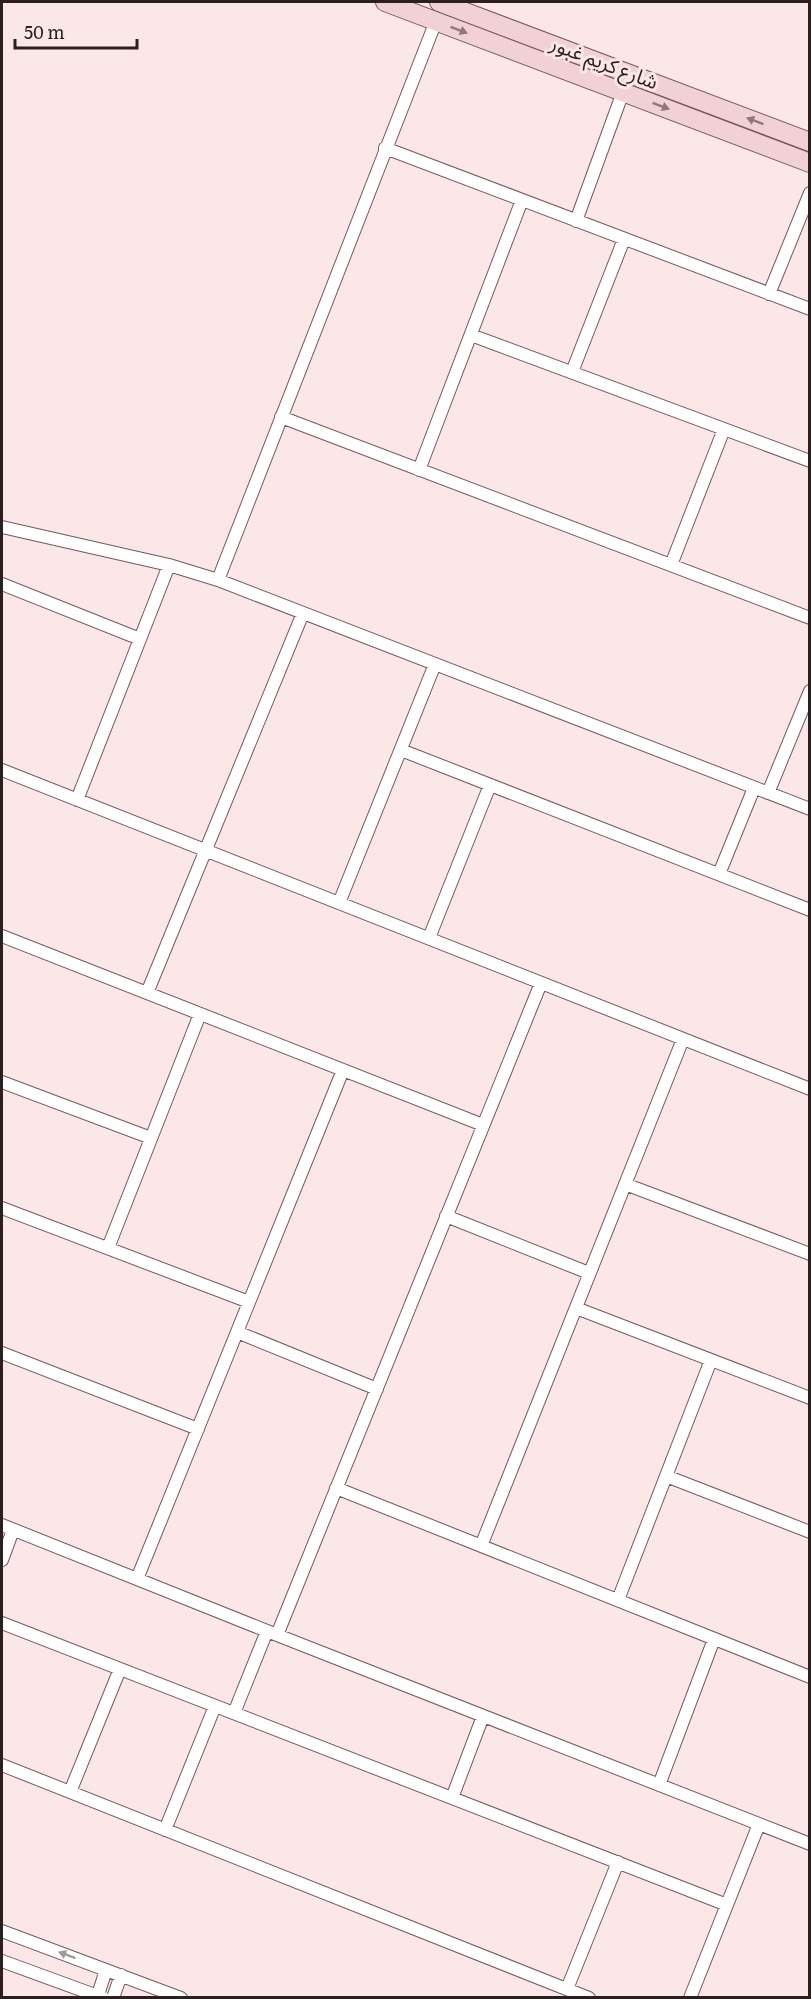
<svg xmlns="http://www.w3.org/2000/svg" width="811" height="1999" font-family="Literata,'Noto Sans Arabic',serif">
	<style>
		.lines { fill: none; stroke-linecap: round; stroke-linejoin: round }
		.street-casing { stroke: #75595c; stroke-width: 14 }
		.secondary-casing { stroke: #75595c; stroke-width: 20 }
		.street { stroke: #fff; stroke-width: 12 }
		.secondary { stroke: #f2d1d6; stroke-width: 18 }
		.oneway { fill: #8e787b }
		.oneway2 { fill: #a09a9b }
		.labels { text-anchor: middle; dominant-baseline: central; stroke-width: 6; stroke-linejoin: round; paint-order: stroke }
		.street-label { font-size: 20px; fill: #2b1f20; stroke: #fbe6e8 }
	</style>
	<rect width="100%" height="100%" fill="#fbe6e8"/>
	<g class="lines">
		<g class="street-casing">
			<path id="street" d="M385,148L810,309
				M576,221L623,92
				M769,294L810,193
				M471,335L810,461
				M572,372L624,239
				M281,417L810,618
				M419,470L522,200
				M2,527L169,565L218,580L810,809
				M671,565L724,429
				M218,580L436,21
				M2,584L140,639
				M401,750L810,910
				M2,770L810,1089
				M768,793L810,691
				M77,800L169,565
				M719,874L754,788
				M339,903L435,664
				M2,936L483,1125
				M429,938L490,785
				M147,993L303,613
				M2,1082L151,1138
				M625,1184L810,1254
				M2,1208L249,1302
				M446,1216L589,1273
				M108,1248L200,1014
				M576,1308L810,1398
				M237,1332L377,1389
				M2,1353L198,1429
				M666,1476L810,1532
				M336,1488L810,1677
				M2,1525L277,1635L810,1844
				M481,1546L683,1039
				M2,1560L13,1530
				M137,1579L343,1070
				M618,1600L711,1360
				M2,1623L727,1905
				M277,1635L541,983
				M234,1713L267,1631
				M2,1765L589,1998
				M659,1785L714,1639
				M70,1792L120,1669
				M452,1798L483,1716
				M165,1830L215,1706
				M2,1931L181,1998
				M2,1961L103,1998
				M567,1989L618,1862
				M97,1998L106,1970
				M113,1998L121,1975
				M690,1998L759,1824"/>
		</g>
		<g class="secondary-casing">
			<path id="secondary" d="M385,2L810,163
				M439,2L810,142"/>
		</g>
		<use href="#street" class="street"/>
		<use href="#secondary" class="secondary"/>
	</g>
	<defs><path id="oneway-solid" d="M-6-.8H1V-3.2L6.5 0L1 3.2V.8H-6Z" transform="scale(1.5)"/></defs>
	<g class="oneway">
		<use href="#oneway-solid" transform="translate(459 30) rotate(21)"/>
		<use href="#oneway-solid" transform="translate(661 106) rotate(21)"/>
		<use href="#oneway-solid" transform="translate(755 121) rotate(-159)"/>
	</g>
	<use class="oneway2" href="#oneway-solid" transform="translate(67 1955) rotate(-160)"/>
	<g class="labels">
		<g class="street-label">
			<text transform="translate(605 61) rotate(21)">شارع كريم غبور</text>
		</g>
	</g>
	<rect width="811" height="1999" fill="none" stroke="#2b1f20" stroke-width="6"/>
	<path d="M15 39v9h122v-9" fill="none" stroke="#2b1f20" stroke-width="3"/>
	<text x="24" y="39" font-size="18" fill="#2b1f20" stroke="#fbe6e8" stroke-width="4.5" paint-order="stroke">50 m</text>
</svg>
